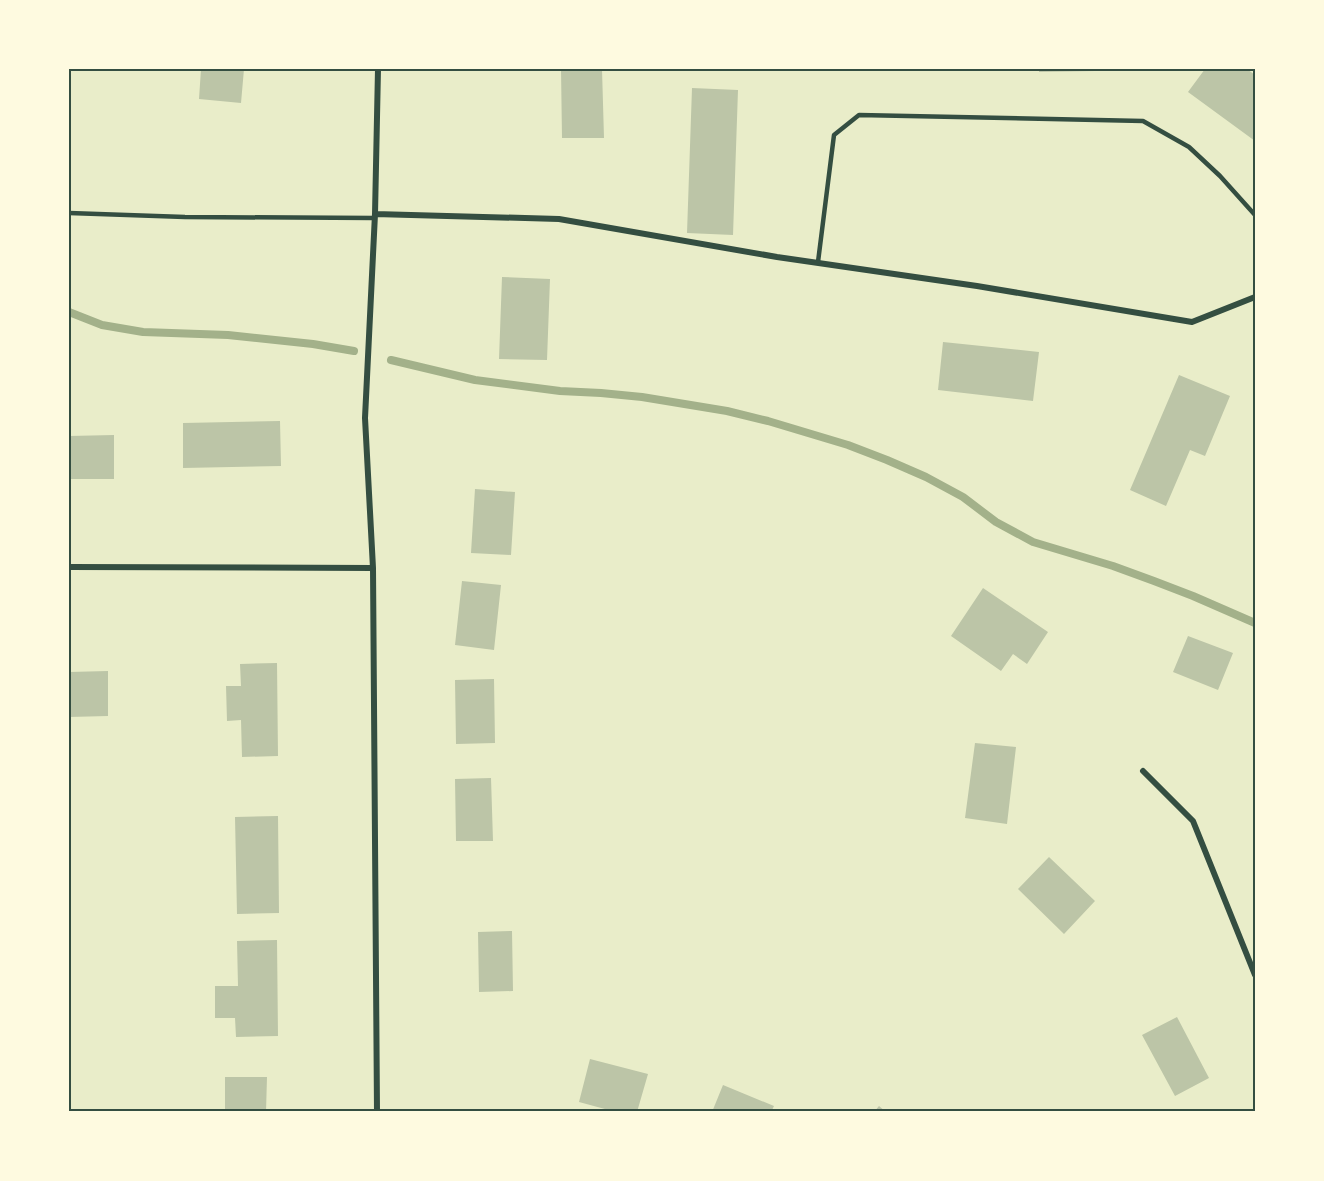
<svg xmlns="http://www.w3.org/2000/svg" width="1324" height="1181" font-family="'Public Sans',sans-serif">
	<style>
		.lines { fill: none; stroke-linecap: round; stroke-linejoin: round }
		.stream { stroke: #a3b18a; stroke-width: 8 }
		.building { fill: #bcc5a7 }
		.service { stroke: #344e41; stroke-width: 4.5 }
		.minor { stroke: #344e41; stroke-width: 6 }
		.neatline { fill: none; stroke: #344e41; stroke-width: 2 }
	</style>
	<rect width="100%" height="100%" fill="#e9edc9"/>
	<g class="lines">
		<path class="stream" d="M69,312L102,325L143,332L228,335L313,344L354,351
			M391,360L475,380L560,391L601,393L642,397L727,411L768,421L848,445L887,460L926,477L963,497L996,522L1033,542L1113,566L1154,581L1193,596L1255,623"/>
	</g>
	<path class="building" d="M201,69H244L241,103L199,99Z
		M561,69H602L604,138H562Z
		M1039,69H1095V71L1039,72Z
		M1205,69H1247L1255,75V141L1188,92Z
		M692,88L738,90L733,235L687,233Z
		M502,277L550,279L547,360L499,359Z
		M943,342L1039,352L1033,401L938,390Z
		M1179,375L1230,396L1205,456L1190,450L1166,506L1130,490Z
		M280,421L281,466L183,468V423Z
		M114,435V479H69V436Z
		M475,489L515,492L511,555L471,553Z
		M462,581L501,585L494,650L455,645Z
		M983,588L1048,632L1027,664L1013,654L1001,671L951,636Z
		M1188,636L1233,653L1218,690L1173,672Z
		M277,663L278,756L242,757L241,720L227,721L226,686H241L240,664Z
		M108,671V716L69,717V672Z
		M494,679L495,743L456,744L455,680Z
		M975,743L1016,747L1007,824L965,818Z
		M491,778L493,841H456L455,779Z
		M278,816L279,913L237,914L235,817Z
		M1049,857L1095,901L1064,934L1018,889Z
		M512,931L513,991L479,992L478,932Z
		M277,940L278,1036L236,1037L235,1018H215V986H238L237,941Z
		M1177,1017L1209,1078L1175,1096L1142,1035Z
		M590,1059L648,1074L637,1112H616L579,1102Z
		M225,1077H267L266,1112H225Z
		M723,1085L774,1106L771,1112H712Z
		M879,1106L886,1112H874Z"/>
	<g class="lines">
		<path class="service" d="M69,213L185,217L374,218
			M818,262L834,135L859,115L1143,121L1189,147L1220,176L1255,215"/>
		<path class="minor" d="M375,214L559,219L777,257L977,286L1192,322L1255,297
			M69,567L373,568
			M1143,771L1193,821L1255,975
			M377,1112L373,568L365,418L375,214L378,69"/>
	</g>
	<rect width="1324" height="1181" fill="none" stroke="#fefae0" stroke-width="141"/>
	<rect x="70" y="70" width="1184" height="1040" class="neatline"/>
</svg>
